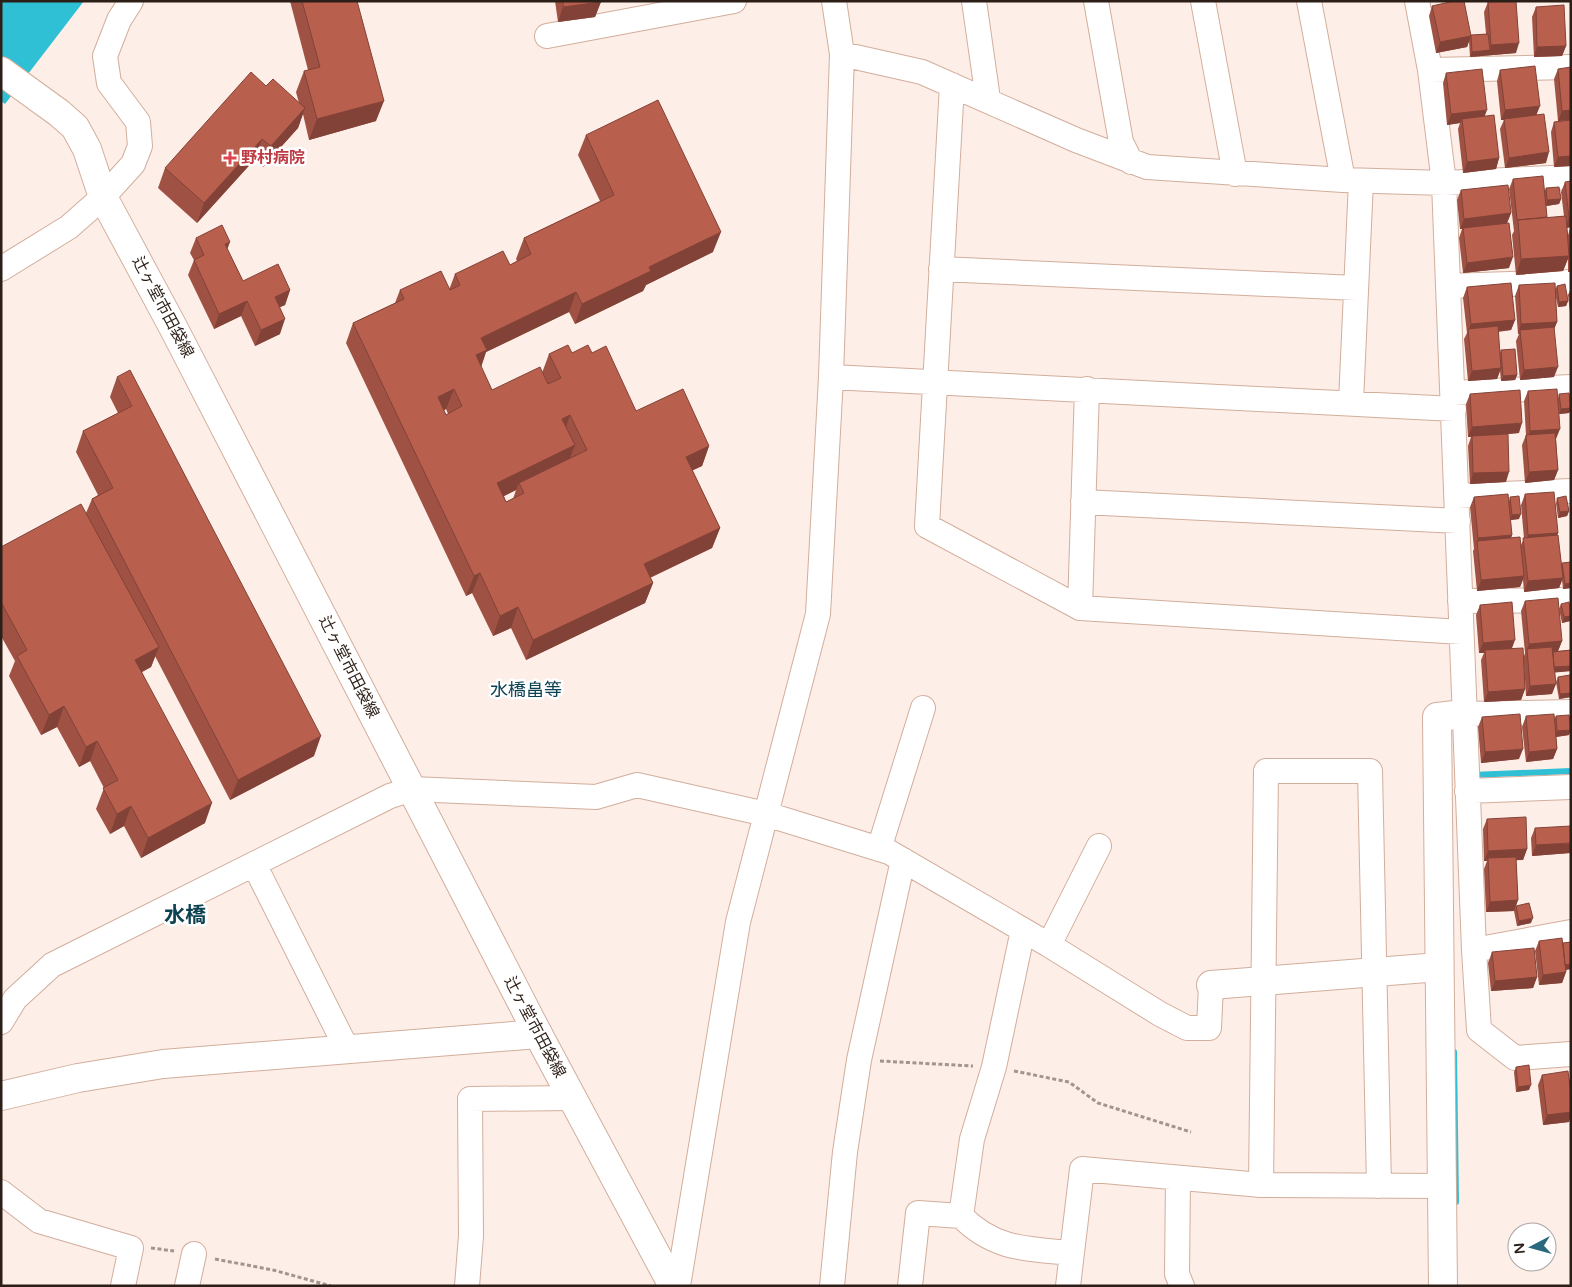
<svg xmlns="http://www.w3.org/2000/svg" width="1572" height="1287" font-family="'Varela Round','Noto Sans JP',sans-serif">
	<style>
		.water { fill: #2fc0d6 }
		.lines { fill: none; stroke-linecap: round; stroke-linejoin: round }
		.stream { stroke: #2fc0d6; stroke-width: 6 }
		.minor-casing { stroke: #d2ae9c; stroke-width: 26 }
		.tertiary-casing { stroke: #d2ae9c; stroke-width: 30 }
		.secondary-casing { stroke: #d2ae9c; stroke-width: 30 }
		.path { stroke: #a3958e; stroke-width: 3; stroke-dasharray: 4 2.5; stroke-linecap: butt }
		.minor { stroke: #fff; stroke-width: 24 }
		.tertiary { stroke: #fff; stroke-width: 28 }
		.secondary { stroke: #fff; stroke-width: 28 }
		.wall { fill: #9f5243; fill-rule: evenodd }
		.shaded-wall { fill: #824237 }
		.building { fill: #b95f4e; stroke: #824237; fill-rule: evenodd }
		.health-dot { fill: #e0444e; stroke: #fff; stroke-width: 2 }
		.labels { text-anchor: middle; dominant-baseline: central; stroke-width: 5; stroke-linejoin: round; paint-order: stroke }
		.health-label { font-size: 16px; font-weight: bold; fill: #be3a42; stroke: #fff; text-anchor: start }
		.street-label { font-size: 16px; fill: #2c1f18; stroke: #fff }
		.neighbourhood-label { font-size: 18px; fill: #0d4253; stroke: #fff }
		.district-label { font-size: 21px; font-weight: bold; fill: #0d4253; stroke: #fff }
	</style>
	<rect width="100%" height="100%" fill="#fdeee7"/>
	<path class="water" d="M1,1H84L5,104L1,101Z"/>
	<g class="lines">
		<path class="stream" d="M1472,775L1571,771
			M1454,1052L1456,1202"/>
		<g class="minor-casing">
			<path id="minor" d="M974,1L988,99
				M1096,1L1121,142L1131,162
				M1203,1L1235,174
				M1309,1L1343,180
				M1417,1L1430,70L1444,183L1474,950L1571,932
				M547,36L734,1
				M842,54L922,72L1076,140L1147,167L1343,180L1444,183L1571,177
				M1430,70L1571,67
				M952,85L927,526L1080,608L1461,632
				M1,269L69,227L103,197L133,164L140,146L138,122L109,83L105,56L119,20L131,1
				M941,269L1356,288
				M1448,286L1571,282
				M831,377L1454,409
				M1453,393L1571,387
				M1351,402L1361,181
				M1457,496L1571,491
				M1083,502L1458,521
				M1460,601L1571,600
				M1080,608L1087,389
				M1464,714L1571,712
				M1467,791L1571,787
				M879,849L923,708
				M254,864L347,1049
				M1049,945L1099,846
				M1474,950L1479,1030L1515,1058L1571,1054
				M1,1022L15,999L52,965L390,796L412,789L596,797L637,785L766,814L889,852L1049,945L1160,1014L1187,1028H1209L1211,985
				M1178,1178L1177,1274L1182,1286
				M1379,1186L1370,771H1266L1261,1185L1442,1186
				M1,1192L39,1221L131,1248L123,1286
				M961,1216C994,1250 1028,1249 1072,1253
				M187,1286L194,1254
				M467,1286L471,1236L470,1099L572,1098
				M678,1286L738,922L818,614L831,377L842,54L834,1
				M832,1286L845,1152L859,1060L903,860
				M910,1286L918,1213L961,1216L972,1139L994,1067L1023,930
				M1068,1286L1082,1169L1261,1185"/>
		</g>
		<g class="tertiary-casing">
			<path id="tertiary" d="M1211,985L1439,967
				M1,1096L78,1078L163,1064L538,1034
				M1443,1286L1437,717L1464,714"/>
		</g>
		<g class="secondary-casing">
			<path id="secondary" d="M1,71L59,113L75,127L87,149L103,197L173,327L538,1034L673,1286"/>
		</g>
		<path class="path" d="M880,1061L973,1066
			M1014,1071L1069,1082L1098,1103L1191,1132
			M151,1248L174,1251
			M215,1259L273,1270L331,1286"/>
		<use href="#minor" class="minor"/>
		<use href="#tertiary" class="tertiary"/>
		<use href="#secondary" class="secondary"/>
	</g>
	<path class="wall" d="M290,1H357L376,121L309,140L303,114L298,128L263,167L255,159L197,223L158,188L165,168L266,86L299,103L296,92L304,71L308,70Z
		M555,1H601L595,17L558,22Z
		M1488,2L1516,53L1470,57L1469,41L1467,47L1436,53L1429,16L1432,6L1471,36L1486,34L1484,12Z
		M1536,7L1566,46L1562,56L1534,57L1532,17Z
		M1558,69L1571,120L1558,121L1554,79Z
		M1500,70L1537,115L1546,163L1505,168L1500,129L1504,120H1501L1497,81Z
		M1446,73L1485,116L1499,158L1496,169L1463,173L1458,129L1460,123L1447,125L1443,83Z
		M1571,120V166L1554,167L1551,132L1554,122Z
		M586,135L713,252L646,285L643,291L575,324L569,312L486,352L481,367L492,390L542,373L549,354L572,353H592L636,411L709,446L702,466L692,470L720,528L712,548L650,578L653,583L645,603L526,660L511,628L493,636L472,593L466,596L346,343L353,323L395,303L400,290H449L455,274L510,265L517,261L516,259L524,238L600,201L578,155ZM446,409L448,414L446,415L444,410ZM516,490L513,499L506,502L504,496Z
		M1513,179L1544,193L1546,188L1561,199L1559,204L1546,206L1547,218L1564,216L1561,192L1565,182L1571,227L1567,228L1568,235L1570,229L1571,228V272H1568V259L1563,271L1516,275L1512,235L1514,231L1509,189Z
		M1461,190L1511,213L1507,223L1509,268L1463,273L1459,238L1462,229H1460L1457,200Z
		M196,238L227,249L243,281L290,290L285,305L280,307V334L255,346L241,316L214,329L188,275L194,260L190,253Z
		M1519,285L1555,290L1557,286L1568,301L1566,306L1558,307L1555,293L1557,322L1554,329V377L1520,380L1516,341L1519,334H1518L1515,296Z
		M1467,287L1515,320L1511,330L1498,332L1500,353L1501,350L1517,375L1515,380L1501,381L1500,371L1497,379L1468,381L1464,339L1467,333L1463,298Z
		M1571,288V321L1568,295Z
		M117,377L314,756L230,800L155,656L151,667L142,672L205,823L141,858L124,826L110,834L96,809L104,788L90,761L79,767L57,727L41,735L9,676L15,661L1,636V547L86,513L92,499L98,495L76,452L83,431L118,413L110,397Z
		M1528,391L1558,398L1559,394L1570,400L1571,399V409L1569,413L1559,414L1558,406L1556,439L1558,470L1554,480L1525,483L1522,445L1526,435L1524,401Z
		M1470,394L1519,433L1497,435L1506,482L1470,484L1468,446L1471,437H1468L1466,404Z
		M1525,494L1558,533L1557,535L1561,566L1562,563L1571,588L1563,589L1562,580L1559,588L1524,592L1523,580L1520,587L1477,591L1473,551L1474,549L1470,507L1474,497L1509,501L1510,497L1519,519L1510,520L1512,535L1511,538L1521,545L1524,538L1521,505Z
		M1557,498L1569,511L1567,516L1558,518L1556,503Z
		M1525,601L1562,641L1558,651L1571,650V671L1555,672L1552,694L1526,696L1524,663L1525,689L1521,700L1484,702L1481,660L1484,653H1479L1476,615L1480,605L1512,648L1523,659L1525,653L1521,611Z
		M1561,604L1571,611V618L1570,621L1562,623L1559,609Z
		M1558,677L1571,679V697L1559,699L1556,682Z
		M1526,716L1554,720L1556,716L1569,735L1556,737L1557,749L1553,759L1526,762L1522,727Z
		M1482,717L1519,759L1481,763L1478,727Z
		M1487,819L1527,849L1523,860H1516L1518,900L1514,911L1486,912L1484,869L1487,861H1484L1483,829Z
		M1535,828L1570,853L1532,856L1531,838Z
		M1516,906L1531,923L1517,926L1514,911Z
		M1539,941L1563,943L1571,942V969L1566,970V972L1562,983L1539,985L1535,951Z
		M1492,952L1537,977L1533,988L1491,991L1488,963Z
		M1516,1067L1529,1090L1516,1092L1514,1072Z
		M1542,1075L1569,1122L1543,1125L1538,1085Z"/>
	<path class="shaded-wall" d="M601,2L595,17L558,22L563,7Z
		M1471,36L1467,47L1436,53L1440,42Z
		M1519,43L1516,53L1470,57L1472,52L1490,50L1491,45Z
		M1566,46L1562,56L1534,57L1537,47Z
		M384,101L376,121L309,140L317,119Z
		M1540,106L1536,116L1501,120L1505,110Z
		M305,108L298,128L263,167L271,146Z
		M1487,110L1483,121L1462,119L1460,123L1447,125L1451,114Z
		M1571,110V120L1558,121L1562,111Z
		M262,139L255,159L197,223L204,203Z
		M1549,152L1546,163L1505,168L1509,158Z
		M1571,156V166L1554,167L1558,157Z
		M1499,158L1496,169L1463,173L1467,162Z
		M1561,199L1559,204L1546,206L1547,200Z
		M1511,213L1507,223L1460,229L1464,219Z
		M1569,217H1571V227L1565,228Z
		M721,232L713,252L646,285L643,291L575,324L582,304L649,267Z
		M230,242L224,258L225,244Z
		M1569,256L1563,271L1516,275L1521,259Z
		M1513,257L1509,268L1463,273L1467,263Z
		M290,290L285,305L269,312L275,297Z
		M576,292L569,312L486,352L480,370L468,376L481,338Z
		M247,301L241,316L214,329L219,314Z
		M1568,301L1566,306L1558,307L1559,302Z
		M285,319L280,334L255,346L261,330Z
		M1515,320L1511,330L1469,334L1468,331L1471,324Z
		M1557,322L1553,332L1520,330L1519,334H1518L1521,324Z
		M1558,367L1554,377L1520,380L1524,370Z
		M1501,368L1497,379L1468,381L1472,371Z
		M1517,375L1515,380L1501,381L1503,376Z
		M454,389L446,409L430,417L438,397Z
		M1571,408L1569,413L1559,414L1561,409Z
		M570,415L563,436L562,419Z
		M1522,423L1519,433L1468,437L1472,427Z
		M1560,429L1556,439L1526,441L1530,431Z
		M575,445L567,465L519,483L516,490L490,503L497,483Z
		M709,446L702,466L679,477L686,457Z
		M1558,470L1554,480L1525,483L1529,472Z
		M1509,472L1506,482L1470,484L1473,473Z
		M1569,511L1567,516L1558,518L1560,512Z
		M1521,514L1519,519L1510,520L1512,515Z
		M720,528L712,548L636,584L644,564Z
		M1558,533L1554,543L1525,546L1528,535Z
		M1512,535L1508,546L1477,541L1474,549L1478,538Z
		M480,573L472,593L466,596L474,576Z
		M1524,576L1520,587L1477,591L1481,580Z
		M1563,578L1559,588L1524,592L1528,581Z
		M653,583L645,603L526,660L533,640Z
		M1571,583V588L1563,589L1565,584Z
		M518,607L511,628L493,636L500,616Z
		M1571,616L1570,621L1562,623L1564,617Z
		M1515,640L1511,651L1485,650L1484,653H1479L1483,643Z
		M1562,641L1558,651L1527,654V649L1529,644Z
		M159,647L151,667L127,680L135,660Z
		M1571,666V671L1550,673L1552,667Z
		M1556,684L1552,694L1526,696L1530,686Z
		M1525,689L1521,700L1484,702L1488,692Z
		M1571,693V697L1559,699L1560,694Z
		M64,706L57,727L41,735L49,715Z
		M1571,730L1569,735L1555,737L1557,731Z
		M321,736L314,756L230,800L238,780Z
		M97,741L90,761L79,767L86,747Z
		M1523,749L1519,759L1481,763L1485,752Z
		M1557,749L1553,759L1526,762L1529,752Z
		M212,803L205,823L141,858L148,838Z
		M131,806L124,826L110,834L117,814Z
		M1571,843L1570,853L1532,856L1536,845Z
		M1527,849L1523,860L1488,861V858L1487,861H1484L1488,851Z
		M1518,900L1514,911L1486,912L1490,902Z
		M1533,918L1531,923L1517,926L1519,921Z
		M1571,964V969L1561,970L1562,965Z
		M1566,972L1562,983L1539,985L1543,975Z
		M1537,977L1533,988L1491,991L1495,981Z
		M1531,1085L1529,1090L1516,1092L1518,1087Z
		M1571,1112V1117L1569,1122L1543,1125L1547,1115Z"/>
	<path class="building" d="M302,1H357L384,101L317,119L304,71L320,67Z
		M563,1H601V2L563,7Z
		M1454,1H1464L1471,36L1440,42L1432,6Z
		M1495,1H1516L1519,43L1491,45L1488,2Z
		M1564,5L1566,46L1537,47L1536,7Z
		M1488,34L1490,50L1472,52L1471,35Z
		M1535,66L1540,106L1505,110L1500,70Z
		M1571,67V110L1562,111L1558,69Z
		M1482,69L1487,110L1451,114L1446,73Z
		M251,72L266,86L273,79L305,108L271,146L262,139L204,203L165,168Z
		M658,100L721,232L649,267L651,271L582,304L576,292L481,338L487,350L476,355L492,390L540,367L548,384L561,378L549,354L568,345L572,353L588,345L592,353L606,346L636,411L683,389L709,446L686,457L720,528L644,564L653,583L533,640L518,607L500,616L480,573L474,576L353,323L404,299L400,290L441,271L450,290L460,285L455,274L503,251L510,265L531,254L524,238L614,195L586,135ZM454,389L462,406L446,415L438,397ZM570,415L587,450L519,483L524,493L506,502L497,483L575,445L562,419Z
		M1544,114L1549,152L1509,158L1504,119Z
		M1494,115L1499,158L1467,162L1462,119Z
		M1571,120V156L1558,157L1554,122Z
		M1543,176L1547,217L1517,220L1513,179Z
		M1571,181V217H1569L1565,182Z
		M1508,185L1511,213L1464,219L1461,190Z
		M1559,187L1561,199L1547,200L1546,188Z
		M1566,216L1569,256L1521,259L1518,220Z
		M1509,223L1513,257L1467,263L1463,228Z
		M222,225L230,242L225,244L243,281L278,264L290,290L275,297L285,319L261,330L247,301L219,314L194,260L204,255L196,238Z
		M1511,283L1515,320L1471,324L1467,287Z
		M1555,283L1557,322L1521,324L1519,285Z
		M1565,284L1568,301L1559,302L1557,286Z
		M1498,326L1501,368L1472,371L1468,329Z
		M1554,327L1558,367L1524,370L1520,330Z
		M1515,349L1517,375L1503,376L1501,350Z
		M130,370L321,736L238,780L92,499L113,488L83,431L132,406L117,377Z
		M1557,389L1560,429L1530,431L1528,391Z
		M1520,390L1522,423L1472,427L1470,394Z
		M1569,393L1571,408L1561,409L1559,394Z
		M1555,433L1558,470L1529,472L1526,435Z
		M1508,434L1509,472L1473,473L1472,436Z
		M1554,492L1558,533L1528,535L1525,494Z
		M1508,494L1512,535L1478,538L1474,497Z
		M1519,496L1521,514L1512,515L1510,497Z
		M1566,496L1569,511L1560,512L1557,498Z
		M81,504L159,647L135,660L212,803L148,838L131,806L117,814L103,788L118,780L97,741L86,747L64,706L49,715L17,656L27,650L1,602V547Z
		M1558,535L1563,578L1528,581L1523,538Z
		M1520,537L1524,576L1481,580L1477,541Z
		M1571,562V583L1565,584L1562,563Z
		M1558,598L1562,641L1529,644L1525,601Z
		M1512,602L1515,640L1483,643L1480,605Z
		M1569,602L1571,616L1564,617L1561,604Z
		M1552,647L1556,684L1530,686L1527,649Z
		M1523,648L1525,689L1488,692L1485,650Z
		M1571,650V666L1554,667L1553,652Z
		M1570,675L1571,693L1560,694L1558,677Z
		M1520,714L1523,749L1485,752L1482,717Z
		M1554,714L1557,749L1529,752L1526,716Z
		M1569,715L1571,730L1557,731L1556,716Z
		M1526,817L1527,849L1488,851L1487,819Z
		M1571,826V843L1536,845L1535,828Z
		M1516,857L1518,900L1490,902L1488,858Z
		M1529,903L1533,918L1519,921L1516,906Z
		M1562,938L1566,972L1543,975L1539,941Z
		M1571,942V964L1565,965L1563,943Z
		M1534,948L1537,977L1495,981L1492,952Z
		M1529,1065L1531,1085L1518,1087L1516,1067Z
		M1568,1071L1571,1094V1112L1547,1115L1542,1075Z"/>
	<path class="health-dot" d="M227.5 150.5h5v5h5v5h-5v5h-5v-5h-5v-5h5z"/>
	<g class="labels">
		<g class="health-label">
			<text x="241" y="158">野村病院</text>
		</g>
		<g class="street-label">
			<text transform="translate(163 307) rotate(62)">辻ヶ堂市田袋線</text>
			<text transform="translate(349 667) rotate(63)">辻ヶ堂市田袋線</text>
			<text transform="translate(535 1027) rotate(62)">辻ヶ堂市田袋線</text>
		</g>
		<g class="neighbourhood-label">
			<text x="526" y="690">水橋畠等</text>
		</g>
		<g class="district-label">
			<text x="185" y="915">水橋</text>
		</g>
	</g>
	<rect width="1572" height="1287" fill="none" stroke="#2c1f18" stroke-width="5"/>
	<g transform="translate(1532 1247) rotate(264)"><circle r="24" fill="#ffffff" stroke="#aba5a3"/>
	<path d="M0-4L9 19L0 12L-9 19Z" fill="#29687d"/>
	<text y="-8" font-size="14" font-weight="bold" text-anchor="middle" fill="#2c1f18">N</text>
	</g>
</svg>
